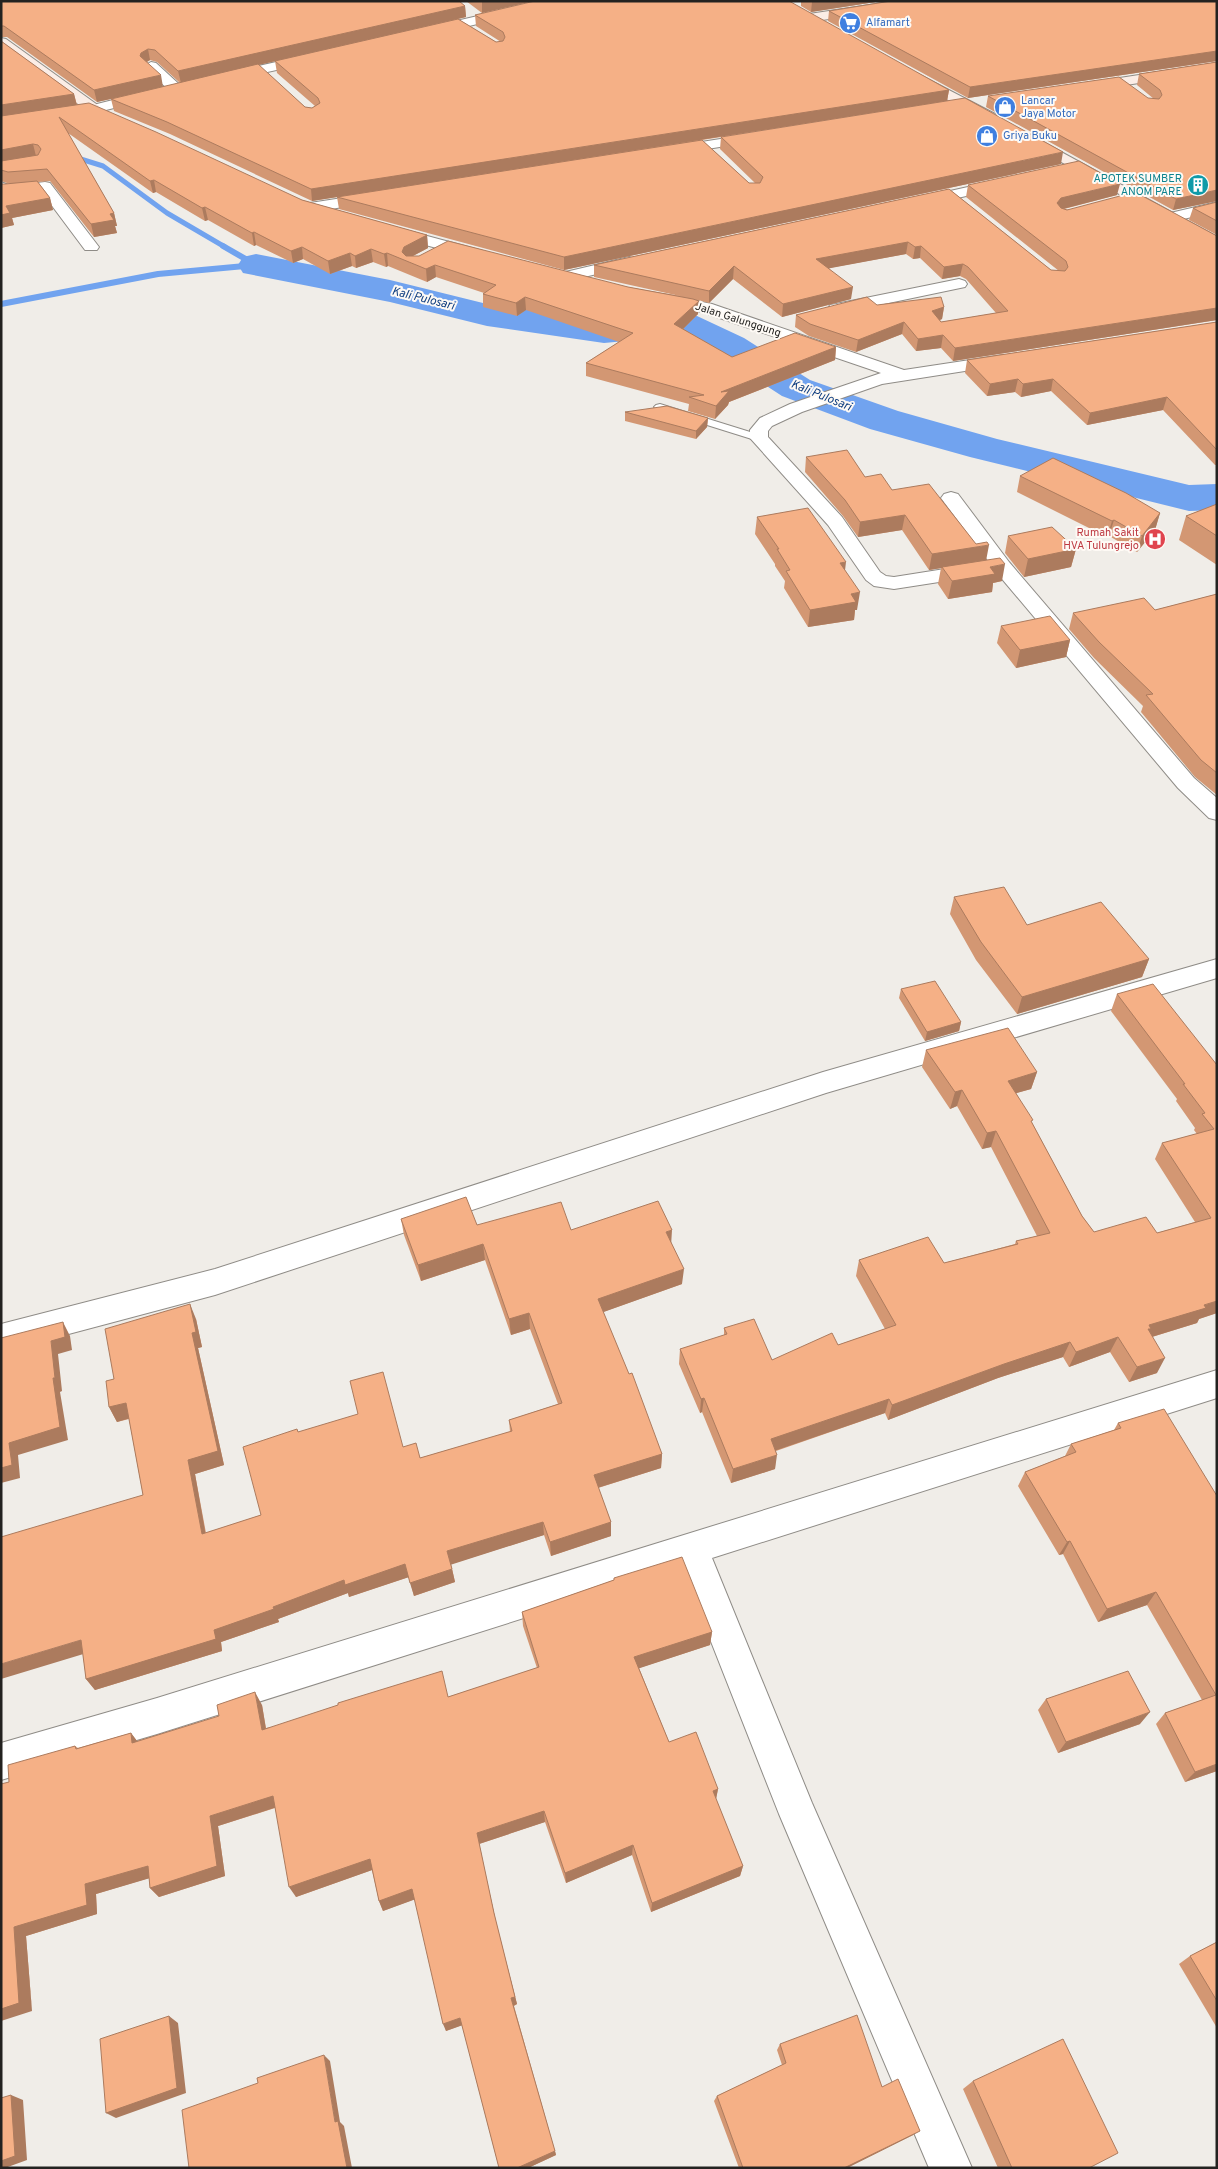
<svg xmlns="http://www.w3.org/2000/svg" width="1218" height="2169" font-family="Overpass,sans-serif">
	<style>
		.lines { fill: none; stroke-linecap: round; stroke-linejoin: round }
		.stream-far1 { stroke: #71a3ef; stroke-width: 5 }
		.stream { stroke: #71a3ef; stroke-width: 6 }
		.river { fill: #71a3ef; fill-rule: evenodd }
		.lane-casing { stroke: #8f8c87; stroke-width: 2 }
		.street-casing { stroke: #8f8c87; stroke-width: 2 }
		.secondary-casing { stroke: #8f8c87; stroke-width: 2 }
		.lane { fill: #fff; fill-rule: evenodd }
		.street { fill: #fff; fill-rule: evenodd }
		.secondary { fill: #fbede6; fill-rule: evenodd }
		.wall { fill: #d39773; fill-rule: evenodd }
		.shaded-wall { fill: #ac7b5e }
		.building { fill: #f5b086; stroke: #ac7b5e }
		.labels { text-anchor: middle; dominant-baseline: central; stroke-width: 4; stroke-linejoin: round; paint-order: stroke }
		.far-shop-label { font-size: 11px; fill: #366cbe; stroke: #fefaf5; text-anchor: start }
		.far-culture-label { font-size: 11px; fill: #0d838f; stroke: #fefaf5; text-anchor: end }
		.far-street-label { font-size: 11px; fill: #232220; stroke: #fefaf5 }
		.far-health-label { font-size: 11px; fill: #be3a42; stroke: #fefaf5; text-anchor: end }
		.far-water-label { font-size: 12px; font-style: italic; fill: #0f3e80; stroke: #fefaf5 }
	</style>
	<rect width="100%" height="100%" fill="#f0ede8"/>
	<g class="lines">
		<path class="stream-far1" d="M71,156L103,166L167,213L225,247"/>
		<path class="stream" d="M223,246L256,265
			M1,304L158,274L256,265"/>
		<path class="river" d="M256,254L390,280L487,304L604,321L684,313L697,316L744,338L810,380L898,411L997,439L1189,485L1217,484V510L1189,511L970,457L870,429L782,396L718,354L679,336L604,343L487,326L390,302L243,273L238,265L243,257Z"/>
		<g class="lane-casing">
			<path id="lane" d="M660,404L763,436L765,438L763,440H755L656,409L654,407L656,405Z"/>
		</g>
		<g class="street-casing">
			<path id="street" d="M543,1H566L560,5L430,35L424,31L426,28Z
				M312,54L318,58L317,61L227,81L220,77L222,74Z
				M151,62L156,63L181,86L183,89L181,92H171L146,69L144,66Z
				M149,91L156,95L154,98L94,113L87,109L89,106Z
				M758,133L763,134L765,137L763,140L670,155L665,154L663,151L665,148L670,147Z
				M1004,179L1009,180L1011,183L1009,186L919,207L914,205L911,202L914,199Z
				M1,182L11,186L45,182L50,183L99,247L97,250H85L41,191L8,195L1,193Z
				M375,193L380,194L382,197L380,200L310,213L305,211L302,208L305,205L310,203Z
				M1217,202V211L1171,222L1166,220L1163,217L1166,214Z
				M390,226L483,251L485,254L483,257L477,259L385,234L382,231L385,228Z
				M629,257L635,259L637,262L635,265L563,282L557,280L555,277L557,274Z
				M959,279L965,281L967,284L965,287L836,314L830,313L828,309L830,305L836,304Z
				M662,294L712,304L904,370L1003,355L1009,356L1012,360L1009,364L1003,365L882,384L802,412L772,426L768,431V437L842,517L880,572L886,576L894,577L989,562L941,498L944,494L951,492L958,494L1009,562L1194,778L1217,798V820L1209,818L1178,788L997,573L894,589L874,586L866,580L828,525L750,438V430L760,418L790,404L881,373L702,312L656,302L654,299L656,296Z
				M1217,959V978L826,1093L215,1295L1,1352V1324L215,1269L823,1072Z
				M1217,1370V1398L712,1558L812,1803L972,2168H929L779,1814L682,1568L157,1734L1,1780V1743L157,1698Z"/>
		</g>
		<g class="secondary-casing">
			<path id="secondary" d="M896,1H928L922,5L809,22L803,18L809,14Z
				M1,38L6,39L99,106L101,109L99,112H89L1,48Z
				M1217,63V71L1087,91L1080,87L1087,83Z
				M916,73L995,114L997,117L990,121L985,120L911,80L909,77L911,74Z
				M1030,135L1217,237V248L1025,142L1023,139L1025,136Z"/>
		</g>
		<use href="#lane" class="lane"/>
		<use href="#street" class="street"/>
		<use href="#secondary" class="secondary"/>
	</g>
	<path class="wall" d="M1,1L465,6L466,17L458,19L496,42H501L476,26L475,15L949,90L947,101L702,140L749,183H755L720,149L721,137L1061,164L564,270L339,209L337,197L312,201L170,134L114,111L111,99L97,102L7,37H1ZM427,26L275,61L277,73L315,106L312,108L305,107L258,65ZM150,60L157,62L180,83L163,87L147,62Z
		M466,1H534L482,13Z
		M801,1H882L811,12L801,6Z
		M1217,1V61L968,98L828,21L829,11Z
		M1,41L74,94L77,105L302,200L427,235L428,248L413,256L628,287L680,296L594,277V265L949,189L1051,270L1059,271L966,197L968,185L1117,195L1064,209L1217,236V320L953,361L941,348L916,351L902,334L856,352L809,336L795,327L796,315L877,305L944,307L942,319L940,320L941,322L996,313L966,279L960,276L942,279L920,258L913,259L906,254L829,268L851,299L782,317L733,279L709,303L698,300V314L683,329L732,357L836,347L835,360L729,402L728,405L715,419L688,411L689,404L586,376V363L619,342L526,310L517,316L483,307V294L484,293L436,277L427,282L388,266L386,267L373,262L356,268L352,266L330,274L303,259L293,263L256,245L254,246L208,220L205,221L156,192L153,193L68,133L114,213L117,226H115L117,233L94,237L50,181L38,182L50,198L53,210L12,218L14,225L1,228L5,184H10L1,181Z
		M1217,62V201L1173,210L986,107L988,96L1154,99L1137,85L1139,74Z
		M1217,202V235L1189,220L1193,208Z
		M1217,322V465H1215L1163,410L1087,425L1051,391L1021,397L1015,392L987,396L965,373L967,360Z
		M625,412L708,418L707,427L696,439L625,421Z
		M806,457L865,477L892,490L976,544L986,560L1002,581L993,583L992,592L948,599L938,584L941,568L929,570L902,530L858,537L843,516L805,472Z
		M1020,476L1160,513L1155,530L1137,552L1109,536L1107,537L1017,492Z
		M1217,504V565L1179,540L1186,516Z
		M757,517L845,570L857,610H855L854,620L808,627L784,588L785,581L775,566V564L755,534Z
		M1008,536L1076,549L1071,567L1024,577L1005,553Z
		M1217,594V795L1195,777L1141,712L1143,706L1094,658L1069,629L1073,613L1155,610Z
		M1001,626L1070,640L1066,657L1016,668L997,643Z
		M954,897L1027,925L1149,959L1142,977L1017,1014L976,960L950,914Z
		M901,989L961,1022L959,1031L925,1041L899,998Z
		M1117,994L1217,1065V1313L1199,1319L1197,1323L1152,1337L1157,1373L1129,1382L1110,1352L1069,1367L1063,1357L998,1378L888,1420L885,1413L776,1451L775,1469L731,1483L702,1412L700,1413L679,1364L680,1349L724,1336V1328L772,1360L838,1345L885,1329L856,1276L859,1260L944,1263L1015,1244L1016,1241L1037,1236L991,1147L982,1149L957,1106L950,1109L922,1067L926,1050L1037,1072L1031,1089L1016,1093L1082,1216L1094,1232L1157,1233L1195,1222L1155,1159L1162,1143L1197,1134L1194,1130L1195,1128L1176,1101L1177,1099L1111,1011Z
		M401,1219L477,1225L571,1230L671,1244L682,1284L603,1312L662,1454L661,1468L598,1488L611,1522V1536L551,1556L544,1535L451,1564L455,1582L414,1596L409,1577L349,1597L348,1593L278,1619L279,1622L221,1642L222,1651L95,1690L86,1679L83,1654L143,1495L129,1419L117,1422L109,1407L114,1379L196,1319L202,1347L198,1348L224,1465L195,1474L206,1533L261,1515L298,1432L403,1447L420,1458L510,1432L509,1420L558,1404L530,1329L511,1335L485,1260L421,1281L404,1235Z
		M1118,1423L1217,1496V1771L1185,1782L1156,1724L1165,1713L1202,1700L1147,1605L1098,1622L1063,1554L1059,1555L1018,1486L1025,1472L1065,1456L1071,1444L1114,1430Z
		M614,1578L712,1632L710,1645L639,1668L669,1742L718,1789L716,1799L743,1866L740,1876L651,1912L632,1855L566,1883L545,1822L479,1844L496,1922L517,2004L514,2006L556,2155L528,2168H499L462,2025L446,2031L415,1899L383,1911L379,1901L372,1870L296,1897L275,1808L218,1826L225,1876L159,1897L150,1888L149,1878L96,1894L97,1914L26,1936L32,2011L9,1782L75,1746L78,1748L131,1733L137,1741L262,1705L266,1728L448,1697L537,1668L523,1626L522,1612L614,1580Z
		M1046,1699L1140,1724L1058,1753L1038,1710Z
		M1217,1942V2028L1179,1964L1190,1956Z
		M780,2044L882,2087L913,2135L847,2168H739L714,2101L717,2096L782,2065L777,2050Z
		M973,2081L1089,2168H998L963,2089Z"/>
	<path class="shaded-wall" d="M485,1H534L482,13V2Z
		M815,1H882L811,12L812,2Z
		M465,6L466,17L181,83L178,71Z
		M148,49L150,60L143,64L140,56L141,53Z
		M1217,51V61L968,98L970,87Z
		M161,75L163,87L97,102L94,90Z
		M949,90L947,101L312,201L311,189Z
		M74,94L77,106L1,117V105Z
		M33,144L36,156L1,162V150Z
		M1063,152L1061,164L564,270V257Z
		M154,180L156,192L153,193L150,181Z
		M1120,184L1117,195L1059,210L1057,203L1061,198Z
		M1217,190V201L1173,210L1176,199Z
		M50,198L53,210L12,218L14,225L1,228V215L6,206Z
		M205,207L208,220L205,221L202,208Z
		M114,213L117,226H115L117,233L94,237L91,224L110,214Z
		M254,232L256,245L254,246L252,233Z
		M427,235L428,248L405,260L402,252L404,247Z
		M908,242L906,254L815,271L816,259Z
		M921,246L920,258L913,259L915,247Z
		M302,247L303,259L293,263L291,251Z
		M371,249L373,262L356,268L355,256Z
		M350,253L352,266L330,274L328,261Z
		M387,253L388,266L386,267L384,254Z
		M963,264L960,276L942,279L944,267Z
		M435,265L436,277L427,282L426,269Z
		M734,266L733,279L709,303V291Z
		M853,287L851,299L782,317L783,304Z
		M525,297L526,310L517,316L516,303Z
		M699,301L698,314L674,338V324Z
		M944,307L942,319L930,324L932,311Z
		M1217,308V320L953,361L955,348Z
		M904,322L902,334L856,352L858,340Z
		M943,335L941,348L916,351L918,339Z
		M836,347L835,360L729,402L728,405L715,419L716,406L721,392Z
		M1018,379L1015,392L987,396L990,384Z
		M1053,379L1051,391L1021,397L1023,384Z
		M1167,397L1163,410L1087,425L1090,413Z
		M708,418L707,427L696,439V431Z
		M1160,513L1155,530L1137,552L1142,536Z
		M905,515L902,530L858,537L860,522Z
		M1114,520L1109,536L1107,537L1112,521Z
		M989,545L986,561L929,570L932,554Z
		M1076,549L1071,567L1024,577L1028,559Z
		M846,562L844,579L840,563Z
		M1005,564L1002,581L993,583L992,592L948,599L952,581L990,567Z
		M860,592L857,610H855L854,620L808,627L810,610L851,594Z
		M1070,640L1066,657L1016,668L1020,650Z
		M1149,959L1142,977L1017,1014L1022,997Z
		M961,1022L959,1031L925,1041L927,1032Z
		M1037,1072L1031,1089L1003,1097L1008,1081Z
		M962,1090L957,1106L950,1109L955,1092Z
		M996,1131L991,1147L982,1149L987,1133Z
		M672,1230L671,1246L666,1232Z
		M483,1244L485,1260L421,1281L418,1265Z
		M684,1269L682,1284L598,1314V1299Z
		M1217,1301V1313L1199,1319L1197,1323L1145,1339L1149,1325Z
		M190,1304L196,1319L202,1347L198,1348L224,1465L195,1474L208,1548L202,1534L188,1460L192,1333Z
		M529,1313L530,1329L511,1335L509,1319Z
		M63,1322L70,1336L72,1350L58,1354L62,1391L60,1392L68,1440L18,1455L20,1478L1,1483V1468L9,1443L53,1378L51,1341Z
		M1118,1337L1110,1352L1069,1367L1076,1352Z
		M1070,1342L1063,1357L998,1378L888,1420L892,1405L1004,1364Z
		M1165,1358L1157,1373L1129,1382L1137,1367Z
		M704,1398L702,1412L700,1413L701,1399Z
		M889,1399L885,1413L768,1453L771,1439Z
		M126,1403L134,1417L117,1422L109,1407Z
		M662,1454L661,1468L594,1489V1475Z
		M777,1455L775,1469L731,1483L733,1469Z
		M543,1522L544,1535L450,1565L447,1551Z
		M611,1522V1536L551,1556L550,1542Z
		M1070,1541L1063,1554L1059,1555L1067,1542Z
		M405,1564L409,1577L349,1597L348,1593L278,1619L279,1622L221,1642L222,1651L95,1690L86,1679L273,1607L344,1580Z
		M452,1569L455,1582L414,1596L410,1583Z
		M1156,1592L1147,1605L1098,1622L1107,1609Z
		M712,1632L710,1645L634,1670V1657Z
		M81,1640L90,1652L1,1679V1664Z
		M255,1692L262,1705L268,1742L262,1730Z
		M1150,1712L1140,1724L1058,1753L1066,1742Z
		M131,1733L140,1745L132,1743Z
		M1217,1764V1771L1185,1782L1195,1772Z
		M718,1789L716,1799L713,1791Z
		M273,1796L280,1806L218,1826L225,1876L159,1897L150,1888L210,1816Z
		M544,1811L545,1822L479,1844L496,1922L517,2004L513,2006L477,1833Z
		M633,1845L632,1855L566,1883L565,1873Z
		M370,1859L375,1869L296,1897L289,1887Z
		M148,1866L157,1876L96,1894L97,1914L26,1936L32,2011L1,2021V2009L14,1927L85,1884Z
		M743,1866L740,1876L651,1912L652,1903Z
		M412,1889L416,1899L383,1911L379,1901Z
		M169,2016L178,2023L186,2093L116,2118L106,2113Z
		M460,2018L463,2025L446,2031L443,2024Z
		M324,2055L330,2061L340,2122L344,2126L352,2168H347L335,2122Z
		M11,2095L23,2100L27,2160L5,2168H1V2161Z
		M920,2131L913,2135L847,2168H844Z
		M555,2151L556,2155L528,2168H517Z"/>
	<path class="building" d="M1,1H459L465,6L178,71L155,50L148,49L141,53L140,56L161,75L94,90L4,26H1Z
		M535,1H789L949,90L311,189L167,122L111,99L258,64L305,107L312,108L320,103L318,98L275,61L458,19L496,42L503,41L505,37L503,32L475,15Z
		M891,1H1217V51L970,87L829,11Z
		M1,41L74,94L1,105Z
		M1217,62V190L1176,199L988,96L1119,77L1148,98L1159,99L1162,95L1160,90L1139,74Z
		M965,98L1063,152L564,257L337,197L702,140L749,183H760L763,177L721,137Z
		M89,103L156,132L302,200L427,235L404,247L402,252L406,256H419L448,241L628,287L693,299L699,301L674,324L732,357L795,333L836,347L721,392L729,391L716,406L689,397L704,395L586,363L633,333L525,297L516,303L483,294L496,285L435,265L426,269L387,253L384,254L371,249L355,256L350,253L328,261L302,247L291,251L254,232L252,233L205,207L202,208L154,180L150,181L59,117L114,213L110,214L114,220L91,224L47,169L8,172L1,170V161L38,155L41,149L38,145L33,144L1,150V116Z
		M1079,161L1120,184L1061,198L1057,203L1061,208L1067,210L1135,192L1217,236V308L955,348L943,335L918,339L904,322L858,340L810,324L796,315L867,297L877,305L941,297L944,307L932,311L941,322L1008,311L968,267L963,264L944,267L921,246L915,247L908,242L816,259L853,287L783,304L734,266L709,291L594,265L949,189L1051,270L1065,271L1068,267L1066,261L968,185Z
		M37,181L50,198L6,206L10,213L1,215V184H5Z
		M1217,202V221L1193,208Z
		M1217,322V450L1167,397L1090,413L1053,379L1023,384L1018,379L990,384L967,360Z
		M667,406L708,418L696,431L625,412Z
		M847,450L865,477L881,474L892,490L929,484L976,544L987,542L989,545L932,554L905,515L860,522L845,500L806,457Z
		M1053,458L1126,493L1160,513L1142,536L1114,520L1112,521L1020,476Z
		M1217,504V536L1186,516Z
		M808,508L846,562L840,563L860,592L851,594L856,602L810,610L786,571L790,570L777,549H779L757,517Z
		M1052,527L1076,549L1028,559L1008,536Z
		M1000,558L1005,564L990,567L995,574L952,581L942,567Z
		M1217,594V773L1201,760L1146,695L1153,694L1099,642L1073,613L1144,598L1155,610Z
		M1050,616L1070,640L1020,650L1001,626Z
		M1004,887L1027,925L1101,902L1149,959L1022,997L981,942L954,897Z
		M935,981L961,1022L927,1032L901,989Z
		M1153,984L1217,1065V1301L1204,1305L1206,1308L1149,1325L1151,1329H1148L1165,1358L1137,1367L1118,1337L1076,1352L1070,1342L1004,1364L892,1405L889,1399L771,1439L777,1455L733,1469L704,1398L701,1399L680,1349L727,1334L724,1328L754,1319L772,1360L832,1333L838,1345L896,1325L859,1260L928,1237L944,1263L1018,1244L1016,1241L1050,1233L996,1131L987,1133L962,1090L955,1092L926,1050L1008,1028L1037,1072L1008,1081L1033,1120L1031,1121L1082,1216L1094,1232L1146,1217L1157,1233L1211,1218L1162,1143L1214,1129L1202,1114L1205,1113L1183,1084H1185L1117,994Z
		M466,1197L477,1225L561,1202L571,1230L658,1201L672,1230L666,1232L684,1269L598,1299L629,1374L632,1373L662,1454L594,1475L611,1522L550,1542L543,1522L447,1551L452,1569L410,1583L405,1564L345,1585L344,1580L273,1607L274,1609L214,1630L216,1639L86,1679L81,1640L1,1664V1537L143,1495L126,1403L109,1407L106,1381L114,1379L105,1329L190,1304L196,1332L192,1333L218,1451L188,1460L202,1534L261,1515L243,1447L297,1429L298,1432L358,1414L350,1381L383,1372L403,1447L416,1443L420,1458L512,1431L509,1420L562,1403L529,1313L509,1319L483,1244L418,1265L401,1219Z
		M63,1322L65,1337L51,1341L55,1378H53L60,1427L9,1443L12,1465L1,1468V1338Z
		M1164,1409L1217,1496V1764L1195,1772L1165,1713L1216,1695L1156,1592L1107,1609L1070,1541L1067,1542L1025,1472L1076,1452L1071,1444L1121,1428L1118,1423Z
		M682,1557L712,1632L634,1657L669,1742L696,1732L718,1789L713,1791L743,1866L652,1903L633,1845L565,1873L544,1811L477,1833L494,1913L515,1997L511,1998L555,2151L517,2168H499L460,2018L443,2024L412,1889L379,1901L370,1859L289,1887L273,1796L210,1816L217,1866L150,1888L148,1866L85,1884L87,1905L14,1927L19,2003L1,2009V1784L9,1782L8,1765L75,1746L76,1749L131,1733L132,1743L219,1716L217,1705L255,1692L262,1730L338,1705V1703L442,1671L448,1697L539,1667L522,1612L614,1580V1578Z
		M1128,1671L1150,1712L1066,1742L1046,1699Z
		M1217,1942V2001L1190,1956Z
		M857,2015L882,2087L898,2079L920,2131L844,2168H743L717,2096L786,2063L780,2044Z
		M169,2016L177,2088L106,2113L100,2039Z
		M1063,2039L1118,2153L1089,2168H1012L973,2081Z
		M324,2055L335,2122L338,2121L347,2168H189L182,2110L258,2083L257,2078Z
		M11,2095L15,2156L1,2161V2098Z"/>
	<defs>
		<g id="supermarket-disc" transform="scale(1.125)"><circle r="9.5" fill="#3f7fe0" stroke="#fefaf5"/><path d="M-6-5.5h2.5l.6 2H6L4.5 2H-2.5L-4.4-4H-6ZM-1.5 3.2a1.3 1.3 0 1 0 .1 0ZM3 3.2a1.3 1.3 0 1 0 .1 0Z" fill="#fff"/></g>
		<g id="shop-disc" transform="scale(1.125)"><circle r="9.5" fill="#3f7fe0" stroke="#fefaf5"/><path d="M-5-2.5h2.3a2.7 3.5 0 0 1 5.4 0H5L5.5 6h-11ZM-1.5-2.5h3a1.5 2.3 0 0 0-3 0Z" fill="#fff"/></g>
		<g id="building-disc" transform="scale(1.125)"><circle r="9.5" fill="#0f9aa8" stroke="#fefaf5"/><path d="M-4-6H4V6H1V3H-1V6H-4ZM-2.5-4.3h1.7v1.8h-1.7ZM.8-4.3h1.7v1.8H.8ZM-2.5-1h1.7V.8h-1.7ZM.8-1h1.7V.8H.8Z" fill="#fff"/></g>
		<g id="hospital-disc" transform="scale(1.125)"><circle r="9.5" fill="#e0444e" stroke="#fefaf5"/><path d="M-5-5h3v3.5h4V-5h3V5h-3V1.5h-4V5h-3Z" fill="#fff"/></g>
	</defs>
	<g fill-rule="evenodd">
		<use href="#supermarket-disc" x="850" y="23"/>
		<use href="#shop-disc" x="1005" y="107"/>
		<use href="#shop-disc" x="987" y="136"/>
		<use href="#building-disc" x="1198" y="185"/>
		<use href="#hospital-disc" x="1155" y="539"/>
	</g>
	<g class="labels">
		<g class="far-shop-label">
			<text x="866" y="23">Alfamart</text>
			<text x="1021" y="101">Lancar<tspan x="1021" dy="13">Jaya Motor</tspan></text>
			<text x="1003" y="136">Griya Buku</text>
		</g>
		<g class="far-culture-label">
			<text x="1182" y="179">APOTEK SUMBER<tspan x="1182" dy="13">ANOM PARE</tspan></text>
		</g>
		<g class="far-street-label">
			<text transform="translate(738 320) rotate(18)">Jalan Galunggung</text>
		</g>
		<g class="far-health-label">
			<text x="1139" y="533">Rumah Sakit<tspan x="1139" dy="13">HVA Tulungrejo</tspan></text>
		</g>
		<g class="far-water-label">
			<text transform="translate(423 299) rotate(14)">Kali Pulosari</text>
			<text transform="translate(821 396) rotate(22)">Kali Pulosari</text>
		</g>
	</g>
	<rect width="1218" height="2169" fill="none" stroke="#232220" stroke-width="5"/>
</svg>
